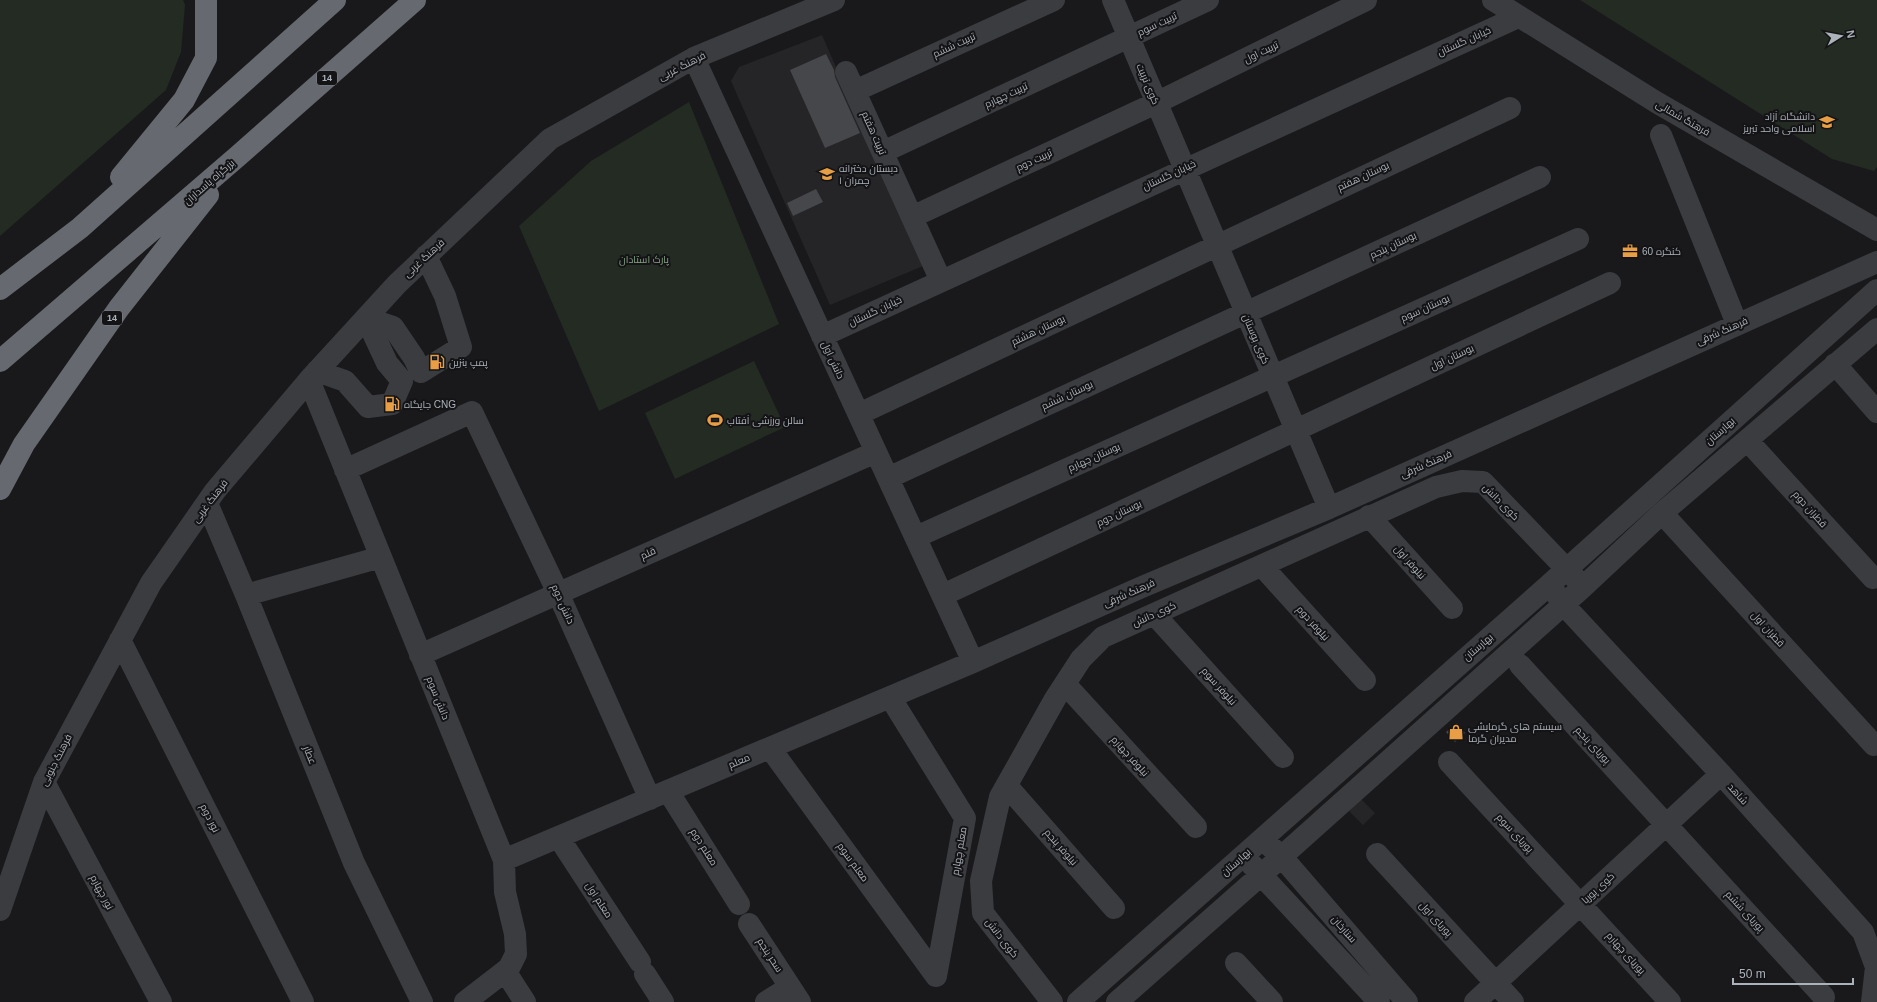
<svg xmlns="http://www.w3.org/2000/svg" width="1877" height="1002" font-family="Helvetica,Cairo,sans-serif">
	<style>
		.built { fill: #252528 }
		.green { fill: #232b23 }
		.building { fill: #46474b }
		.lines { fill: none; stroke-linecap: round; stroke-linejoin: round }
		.minor { stroke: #3a3c40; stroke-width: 22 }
		.highway { stroke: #666a70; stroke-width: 22 }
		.labels { text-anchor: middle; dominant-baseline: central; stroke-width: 4; stroke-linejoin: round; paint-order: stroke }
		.shield { fill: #141416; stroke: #7e8389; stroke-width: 1 }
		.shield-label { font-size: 9px; font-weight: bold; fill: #acb2ba }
		.street-label { font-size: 10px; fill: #acb2ba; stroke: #141416 }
		.poi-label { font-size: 10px; fill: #acb2ba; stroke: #141416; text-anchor: start }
		.park-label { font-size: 10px; fill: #86a384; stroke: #141416 }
	</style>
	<rect width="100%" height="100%" fill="#19191b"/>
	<path class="built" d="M822,35L923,266L830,305L731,81L739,67Z
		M1361,799L1375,813L1363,825L1349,811Z"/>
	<path class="green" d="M0,0H183L185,5L181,52L166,90L0,236Z
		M1580,0H1877V167L1874,171L1832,159Z
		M689,102L779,324L599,411L519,226L591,161Z
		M754,361L785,427L675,479L645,413Z"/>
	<path class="building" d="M826,54L834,70L835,77L860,133L825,148L790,70Z
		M816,189L823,202L793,216L787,203Z
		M1457,723L1465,733L1455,742L1446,732Z"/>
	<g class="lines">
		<path class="minor" d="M1113,0L1329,508
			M1493,0L1656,102L1877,230
			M694,58L973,662
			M846,72L941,281
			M855,91L1054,0
			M1661,135L1737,324
			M883,152L1208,0
			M912,217L1156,103L1366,0
			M366,318L393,327L414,358L421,372L461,347L445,296L426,256
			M822,336L1518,17
			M1835,364L1877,412
			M317,371L345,381L368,407L392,404L402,381L387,363L366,318
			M309,380L504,860L505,892L515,934L516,954L509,968L465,1002
			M859,414L1510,108
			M1747,440L1873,578
			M345,470L472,412L558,593L650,799
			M888,478L1540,177
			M207,503L246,595L354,863L422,1002
			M1662,513L1874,745
			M1369,516L1452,608
			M916,537L1578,239
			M1262,566L1365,680
			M1554,591L1563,604L1721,774L1863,932L1876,967L1872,1002
			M246,595L381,557
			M943,595L1610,283
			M1154,614L1283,757
			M120,640L303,1002
			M420,655L876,452
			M1520,665L1824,997
			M1065,684L1196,827
			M890,697L965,818L936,976
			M770,748L936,976
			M1449,762L1670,1002
			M44,782L161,1002
			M1007,786L1114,908
			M668,791L739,904
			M559,838L640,962
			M1271,847L1281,856L1407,1002
			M1377,854L1513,1002
			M504,860L973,662L1142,587L1329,508L1877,262
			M1252,865L1379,1002
			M0,910L44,782L151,583L215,491L309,380L397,284L550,139L694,58L834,0
			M749,924L800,1002
			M1236,963L1272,1002
			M505,971L525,1002
			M645,974L663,1002
			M766,1002L790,987
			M1052,1002L983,913L981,881L1000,797L1055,699L1081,659L1103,637L1436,487L1462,481L1483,482L1577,580
			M1078,1002L1549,585L1877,290
			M1117,1002L1261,875L1583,587L1662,513L1877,329
			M1475,1002L1721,774"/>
		<path class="highway" d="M121,177L184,100L206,58V0
			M0,289L80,228L335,0
			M0,361L238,156L415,0
			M0,489L24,444L119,308L208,195"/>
	</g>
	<defs>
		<g id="university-bare" transform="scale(1.2)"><path d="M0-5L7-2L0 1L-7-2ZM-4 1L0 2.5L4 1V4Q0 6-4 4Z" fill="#e89e44" stroke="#141416" stroke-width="2.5" paint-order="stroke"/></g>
		<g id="school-bare" transform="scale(1.2)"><path d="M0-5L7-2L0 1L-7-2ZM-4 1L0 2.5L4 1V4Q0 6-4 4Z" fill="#e89e44" stroke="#141416" stroke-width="2.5" paint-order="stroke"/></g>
		<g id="office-bare" transform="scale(1.2)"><path d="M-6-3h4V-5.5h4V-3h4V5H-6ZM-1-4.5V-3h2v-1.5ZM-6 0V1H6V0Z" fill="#e89e44" stroke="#141416" stroke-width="2.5" paint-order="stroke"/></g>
		<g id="fuel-bare" transform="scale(1.2)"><path d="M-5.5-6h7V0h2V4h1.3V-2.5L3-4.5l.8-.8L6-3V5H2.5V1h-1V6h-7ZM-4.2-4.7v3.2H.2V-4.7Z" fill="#e89e44" stroke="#141416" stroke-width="2.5" paint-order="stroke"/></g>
		<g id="stadium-bare" transform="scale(1.2)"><path d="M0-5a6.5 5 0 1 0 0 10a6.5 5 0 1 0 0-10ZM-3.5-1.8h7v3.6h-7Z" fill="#e89e44" stroke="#141416" stroke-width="2.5" paint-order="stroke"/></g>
		<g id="shop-bare" transform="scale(1.2)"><path d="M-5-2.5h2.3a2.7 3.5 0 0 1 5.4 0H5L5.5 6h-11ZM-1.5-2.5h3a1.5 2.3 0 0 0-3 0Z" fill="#e89e44" stroke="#141416" stroke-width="2.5" paint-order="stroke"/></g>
	</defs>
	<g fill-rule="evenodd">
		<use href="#university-bare" x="1827" y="122"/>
		<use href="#school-bare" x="827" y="174"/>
		<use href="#office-bare" x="1630" y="251"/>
		<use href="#fuel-bare" x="437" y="362"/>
		<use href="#fuel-bare" x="392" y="404"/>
		<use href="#stadium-bare" x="715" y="420"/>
		<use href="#shop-bare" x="1456" y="732"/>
	</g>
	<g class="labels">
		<g class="shield">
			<rect x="317" y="71" width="20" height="14" rx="3"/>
			<rect x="102" y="311" width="20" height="14" rx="3"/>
		</g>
		<g class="shield-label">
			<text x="327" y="78">14</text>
			<text x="112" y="318">14</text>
		</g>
		<g class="street-label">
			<text transform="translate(1157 24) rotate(-25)">تربیت سوم</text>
			<text transform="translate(1464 41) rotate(-24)">خیابان گلستان</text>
			<text transform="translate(954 45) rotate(-25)">تربیت ششم</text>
			<text transform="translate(1261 52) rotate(-26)">تربیت اول</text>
			<text transform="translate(682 66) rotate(-27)">فرهنگ غربی</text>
			<text transform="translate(1148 84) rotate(67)">کوی تربیت</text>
			<text transform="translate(1006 95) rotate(-25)">تربیت چهارم</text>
			<text transform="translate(1683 118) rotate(30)">فرهنگ شمالی</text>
			<text transform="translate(874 133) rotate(66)">تربیت هفتم</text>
			<text transform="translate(1034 160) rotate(-25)">تربیت دوم</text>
			<text transform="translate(1169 175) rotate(-25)">خیابان گلستان</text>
			<text transform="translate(1363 176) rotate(-25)">بوستان هفتم</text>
			<text transform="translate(209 182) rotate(-41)">بزرگراه پاسداران</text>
			<text transform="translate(1393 245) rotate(-25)">بوستان پنجم</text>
			<text transform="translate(424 258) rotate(-43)">فرهنگ غربی</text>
			<text transform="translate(1425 308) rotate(-24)">بوستان سوم</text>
			<text transform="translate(875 311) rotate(-25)">خیابان گلستان</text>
			<text transform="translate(1038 330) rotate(-25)">بوستان هشتم</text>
			<text transform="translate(1722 331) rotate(-24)">فرهنگ شرقی</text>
			<text transform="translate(1256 339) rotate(67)">کوی بوستان</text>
			<text transform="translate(1452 357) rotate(-25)">بوستان اول</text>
			<text transform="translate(833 360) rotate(65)">دانش اول</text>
			<text transform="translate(1067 395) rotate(-25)">بوستان ششم</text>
			<text transform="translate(1720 431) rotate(-42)">بهارستان</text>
			<text transform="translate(1094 457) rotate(-24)">بوستان چهارم</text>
			<text transform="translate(1426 464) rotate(-24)">فرهنگ شرقی</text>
			<text transform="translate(210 501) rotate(-53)">فرهنگ غربی</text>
			<text transform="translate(1501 502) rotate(45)">کوی دانش</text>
			<text transform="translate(1810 509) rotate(48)">قطران دوم</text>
			<text transform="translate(1119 513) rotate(-25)">بوستان دوم</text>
			<text transform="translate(648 553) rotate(-24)">قلم</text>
			<text transform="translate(1410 562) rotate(48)">نیلوفر اول</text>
			<text transform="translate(1129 593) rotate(-24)">فرهنگ شرقی</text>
			<text transform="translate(563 604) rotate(66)">دانش دوم</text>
			<text transform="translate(1154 614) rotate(-24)">کوی دانش</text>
			<text transform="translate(1313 623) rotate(48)">نیلوفر دوم</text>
			<text transform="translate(1768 629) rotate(48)">قطران اول</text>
			<text transform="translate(1478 647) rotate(-41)">بهارستان</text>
			<text transform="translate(1219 686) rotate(48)">نیلوفر سوم</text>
			<text transform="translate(438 698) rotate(68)">دانش سوم</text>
			<text transform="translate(1593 745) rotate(47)">پوریای پنجم</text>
			<text transform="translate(310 755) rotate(68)">عطار</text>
			<text transform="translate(1130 756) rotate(48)">نیلوفر چهارم</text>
			<text transform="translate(56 760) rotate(-63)">فرهنگ جنوبی</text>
			<text transform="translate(739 761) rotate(-23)">معلم</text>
			<text transform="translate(1738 794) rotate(48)">شاهد</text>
			<text transform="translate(210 818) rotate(63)">نور دوم</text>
			<text transform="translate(1515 833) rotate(47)">پوریای سوم</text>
			<text transform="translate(704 847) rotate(58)">معلم دوم</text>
			<text transform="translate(1061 847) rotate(49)">نیلوفر پنجم</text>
			<text transform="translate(959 851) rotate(-80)">معلم چهارم</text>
			<text transform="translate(853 862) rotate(54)">معلم سوم</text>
			<text transform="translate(1236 862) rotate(-42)">بهارستان</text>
			<text transform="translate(1598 888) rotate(-43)">کوی پوریا</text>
			<text transform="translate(102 892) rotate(62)">نور چهارم</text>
			<text transform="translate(599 900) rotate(57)">معلم اول</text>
			<text transform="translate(1745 911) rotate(47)">پوریای ششم</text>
			<text transform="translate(1436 919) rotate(47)">پوریای اول</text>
			<text transform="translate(1344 929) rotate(49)">ستارخان</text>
			<text transform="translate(1002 938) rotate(52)">کوی دانش</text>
			<text transform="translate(1626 953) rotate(48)">پوریای چهارم</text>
			<text transform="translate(770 955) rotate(57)">سحر پنجم</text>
		</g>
		<g class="poi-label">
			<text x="1815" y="116" text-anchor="end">دانشگاه آزاد<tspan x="1815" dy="12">اسلامی واحد تبریز</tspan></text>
			<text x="839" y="168">دبستان دخترانه<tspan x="839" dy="12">چمران ۱</tspan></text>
			<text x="1642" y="251">کنگره 60</text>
			<text x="449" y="362">پمپ بنزین</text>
			<text x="404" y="404">جایگاه CNG</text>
			<text x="727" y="420">سالن ورزشی آفتاب</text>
			<text x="1468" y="726">سیستم های گرمایشی<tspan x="1468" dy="12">مدیران گرما</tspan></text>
		</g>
		<g class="park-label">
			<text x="644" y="259">پارک استادان</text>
		</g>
	</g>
	<g transform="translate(1841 36) rotate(79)" stroke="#141416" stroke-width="3" paint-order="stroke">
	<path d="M0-3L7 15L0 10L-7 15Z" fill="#acb2ba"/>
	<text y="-6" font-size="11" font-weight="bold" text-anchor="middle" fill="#acb2ba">N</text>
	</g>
	<path d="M1733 978v6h120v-6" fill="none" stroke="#acb2ba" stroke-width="2"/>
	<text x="1739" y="978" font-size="12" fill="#acb2ba" stroke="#141416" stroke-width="3" paint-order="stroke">50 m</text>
</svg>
